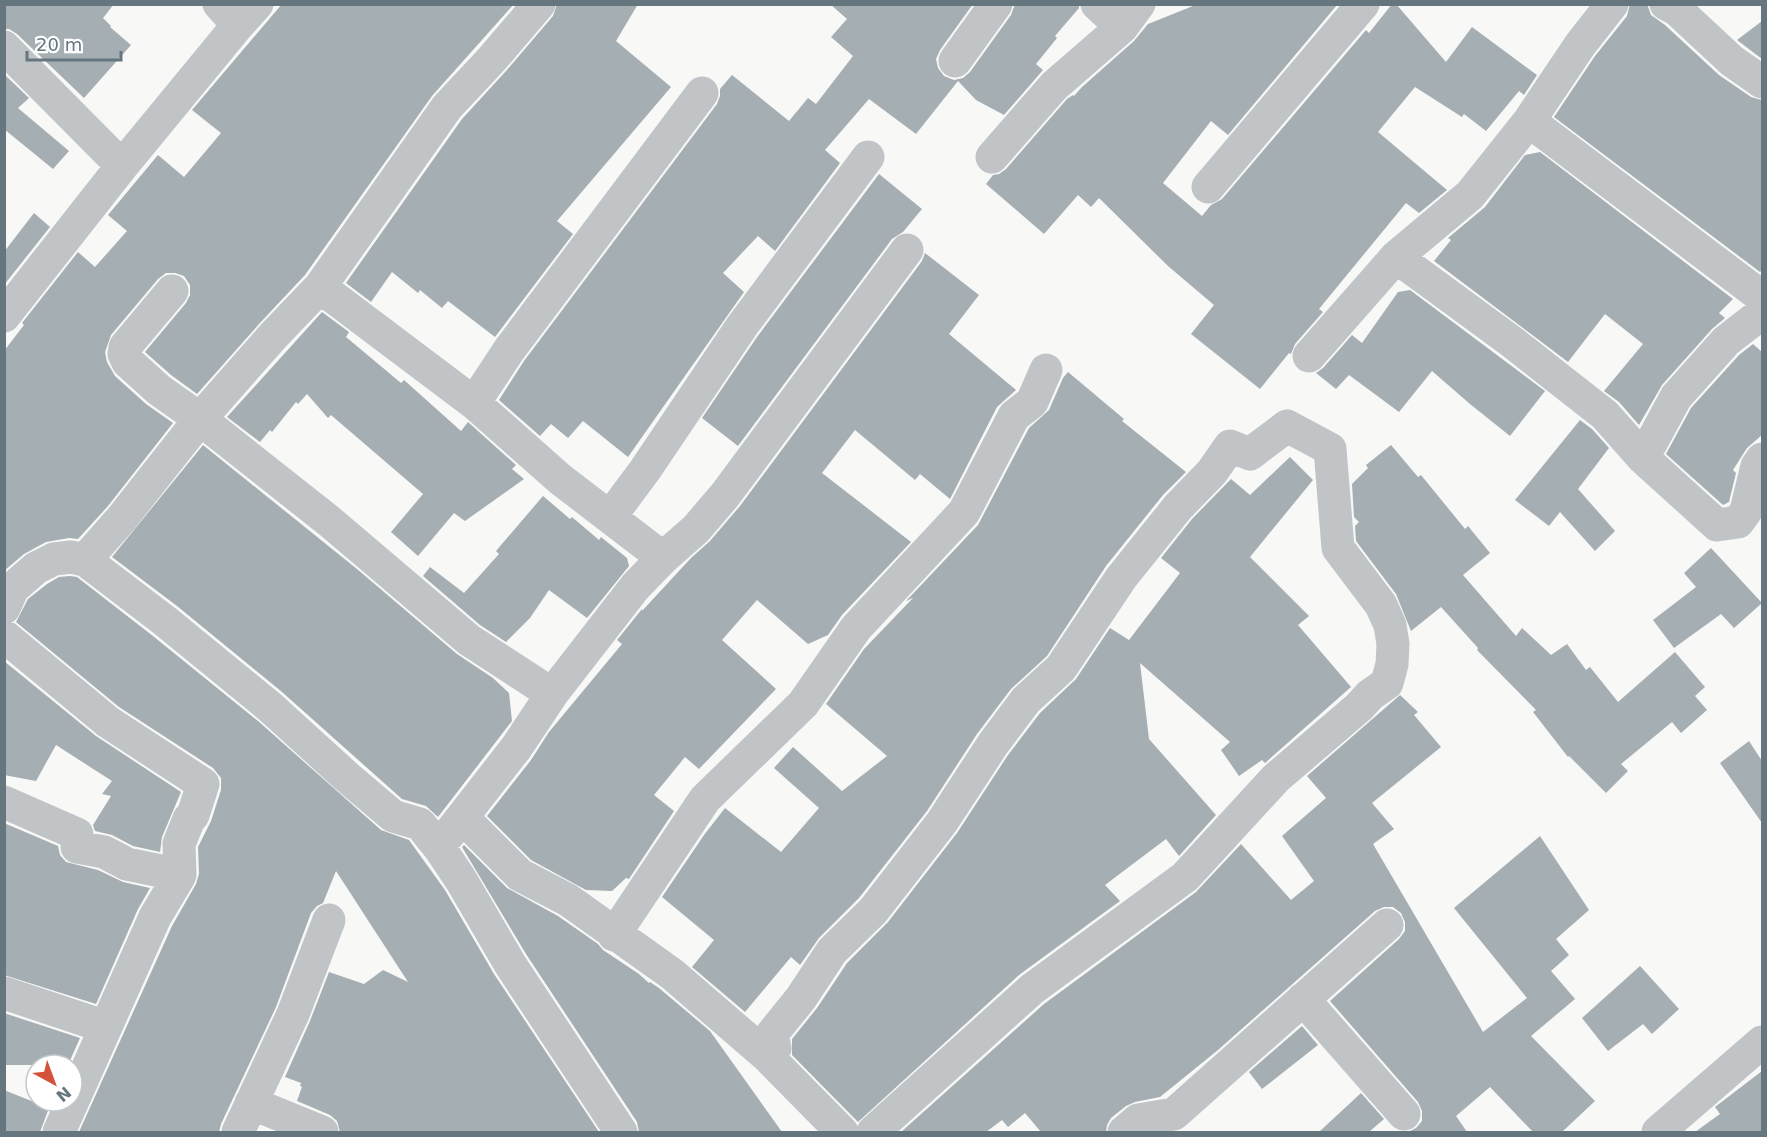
<svg xmlns="http://www.w3.org/2000/svg" width="1767" height="1137" font-family="'DejaVu Sans',sans-serif">
	<style>
		.building { fill: #a5aeb3 }
		.lines { fill: none; stroke-linecap: round; stroke-linejoin: round }
		.street { stroke: #c0c4c7; stroke-width: 33 }
	</style>
	<rect width="100%" height="100%" fill="#f8f8f6"/>
	<path class="building" d="M4,4H114L103,18L111,26L110,27L131,45L84,98L17,34L9,29H4Z
		M282,4H514L432,96L305,275L259,324L197,394L171,375L145,352L186,303L190,295V285L184,276L175,273H166L158,279L111,335L105,352L107,362L115,376L146,404L173,423L108,506L78,539L69,538L46,542L24,554L4,571V351L24,325L22,323L78,252L95,267L127,231L108,215L158,155L184,177L221,133L192,110Z
		M557,4H638L616,41L671,87L557,221L573,234L495,337L448,301L442,308L420,290L418,293L392,272L371,302L346,283L462,119L506,71L553,16Z
		M830,4H973L940,50L936,59L938,68L944,76L954,80L963,78L970,72L1011,15L1015,4H1079V8L1055,36L1057,38L1036,64L1043,70L1004,115L976,100L958,81L916,134L869,99L825,150L840,163L775,251L758,236L723,273L744,292L628,457L583,421L568,438L551,424L540,436L499,400L524,361L717,104L720,96V89L732,75L789,121L808,98L816,104L853,56L831,37L847,19Z
		M1198,4L1337,5L1228,135L1211,121L1163,183L1202,216L1211,205L1222,199L1366,30L1369,33L1392,4H1396L1446,62L1472,27L1537,75L1524,95L1519,91L1486,131L1464,114L1462,117L1415,87L1378,132L1447,190L1419,213L1406,203L1319,309L1323,312L1295,344L1291,354L1289,353L1260,389L1191,334L1214,305L1168,266L1099,198L1091,207L1078,195L1044,234L986,184L993,175L999,174L1006,169L1067,99L1073,95L1074,96L1082,87L1134,41L1148,24Z
		M1630,4H1647L1651,15L1665,25L1719,75L1751,97L1762,100V270L1760,272L1554,117L1595,56L1627,16Z
		M1762,21V59L1737,40Z
		M4,74L29,98L18,108L69,151L53,169L4,129Z
		M1540,152L1733,299L1719,313L1725,318L1712,329L1662,385L1639,425L1619,402L1604,391L1643,344L1605,314L1568,362L1434,261L1451,240L1448,238L1485,207L1525,155Z
		M879,174L922,209L903,232L892,239L738,446L702,418L757,337Z
		M34,213L50,227L4,285V252Z
		M925,253L979,295L949,334L1016,390L997,407L950,499L920,474L915,480L855,430L822,473L911,542L842,615L828,635L808,644L757,600L722,640L776,689L699,769L685,757L654,795L674,811L629,879L626,878L612,891L586,890L531,860L487,816L531,760L549,732L622,644L617,640L642,609V611L691,558L710,541L740,506L922,261Z
		M1410,290L1545,391L1510,436L1470,404L1432,371L1399,412L1349,375L1336,389L1316,373L1323,368L1352,335L1362,343L1398,292Z
		M322,312L349,332L346,337L401,383L404,380L461,431L468,422L516,465L512,469L524,479L465,521L454,513L418,556L391,532L423,494L331,415L328,418L307,394L298,404L296,402L272,432L270,430L260,442L227,417Z
		M1753,344L1762,352V435L1747,448L1733,470L1736,473L1729,502L1723,505L1666,454L1691,408L1739,355Z
		M1068,372L1124,419L1122,421L1186,472L1163,495L1106,566L1047,656L1011,689L977,734L927,811L859,898L819,938L800,965L791,957L745,1012L692,967L714,940L662,897L704,835L725,808L781,852L819,808L774,768L793,747L842,791L887,756L826,704L864,649L913,598L906,601L978,525L1029,428L1049,410L1063,378Z
		M1580,420L1592,429L1609,448L1578,489L1615,531L1595,551L1560,512L1549,526L1515,500Z
		M203,445L357,569L457,654L493,678L509,693L512,721L438,817L426,806L402,799L282,692L177,606L112,557Z
		M1391,445L1418,477L1421,475L1465,529L1468,526L1490,553L1463,575L1516,636L1522,628L1551,655L1567,644L1586,670L1590,667L1618,702L1675,652L1705,687L1695,696L1707,710L1681,733L1672,722L1621,764L1628,771L1606,793L1569,756L1568,757L1533,712L1536,710L1477,650L1478,648L1441,607L1411,631L1396,594L1356,541L1355,526L1359,522L1354,517L1352,484L1368,468L1366,465Z
		M1290,457L1313,480L1250,557L1309,616L1298,625L1351,687L1265,763L1262,760L1239,776L1221,750L1230,742L1140,663L1149,739L1216,815L1179,856L1166,839L1105,885L1120,901L1019,975L858,1122L792,1055V1039L817,1008L847,963L888,922L957,833L1008,755L1040,713L1076,679L1110,628L1129,640L1180,573L1161,558L1192,519L1231,479L1250,495Z
		M543,496L570,519L572,517L599,540L601,537L627,558L629,566L587,618L549,590L530,618L506,642L480,625L423,576L430,567L464,593L499,554L496,551Z
		M1711,548L1762,603L1734,628L1721,614L1674,648L1653,620L1696,587L1684,573Z
		M70,576L77,577L153,636L258,721L381,830L409,840L445,890L494,974L599,1132H340L337,1121L330,1115L297,1101L302,1087L300,1086L301,1083L285,1077L310,1021L329,972L364,984L383,970L408,982L336,871L323,903L317,906L311,913L276,1007L221,1124L219,1132H79L172,926L196,884L199,874L198,847L211,821L221,790V778L213,768L119,707L16,622L28,599L47,584L59,577Z
		M4,661L96,736L181,792L162,837L160,852L133,846L112,835L95,831L93,825L111,796L102,794L112,781L56,745L36,781L4,775Z
		M1400,695L1418,712L1414,715L1441,747L1372,803L1394,829L1373,844L1483,1032L1527,998L1454,908L1540,836L1589,910L1556,939L1569,955L1551,971L1575,999L1531,1036L1595,1101L1562,1132H1533L1490,1087L1456,1116L1467,1132H1408L1416,1128L1422,1121V1111L1418,1102L1330,1001L1399,939L1405,931V922L1401,913L1393,907H1384L1375,911L1218,1050L1160,1097L1135,1102L1126,1106L1111,1118L1107,1125L1106,1132H1041L1025,1113L1008,1127L1002,1120L986,1132H901L1044,1004L1196,892L1241,844L1291,900L1314,881L1282,836L1326,798L1307,776Z
		M1749,741L1762,761V823L1720,763Z
		M4,823L58,846L60,855L66,862L98,870L123,882L150,888L138,909L96,1004L4,975Z
		M464,845L507,888L558,916L598,944L603,950L639,974L649,983L650,982L659,988L710,1031L782,1132H639L637,1122L526,954L462,847Z
		M1640,966L1679,1009L1652,1034L1643,1024L1608,1051L1582,1018Z
		M4,1013L80,1038L68,1065H4Z
		M1302,1026L1318,1045L1262,1089L1249,1072Z
		M1762,1071V1132H1695L1720,1114L1715,1107Z
		M4,1090L49,1108L40,1132H4Z
		M1361,1093L1384,1119L1369,1132H1319Z"/>
	<g class="lines">
		<path class="street" d="M219,4L238,25L257,4
			M1097,4L1122,27
			M1666,4L1676,9L1732,61L1762,82
			M4,47L122,166
			M955,61L996,4
			M1529,121L1762,297
			M992,157L1054,86L1122,27L1139,4
			M1208,187L1363,4
			M1396,257L1512,342L1605,415L1643,458L1717,525L1738,522L1746,511L1757,466L1762,459
			M320,287L474,403L560,479L663,558
			M172,291L125,347L124,354L128,362L159,390L200,419L329,521L469,640L552,694
			M4,316L122,166L238,25
			M1309,356L1396,257L1470,195L1529,121L1580,45L1612,4
			M474,403L509,350L702,93
			M1643,458L1676,397L1726,341L1762,313
			M610,517L645,470L742,326L868,157
			M85,560L122,518L200,419L273,336L320,287L447,107L492,59L539,4
			M4,608L13,588L36,568L54,559L71,557L85,560L165,621L270,707L347,777L393,816L420,824L441,850L461,880L510,964L621,1132
			M4,636L108,722L203,784L193,815L189,819L179,844L180,875L155,917L59,1132
			M4,802L77,834V847L104,852L127,864L180,875
			M463,818L520,875L568,900L672,974L767,1056L775,1048L772,1034L801,998L832,951L873,911L942,822L993,744L1026,700L1061,668L1121,578L1178,507L1212,472L1230,446L1250,454L1287,426L1330,449L1338,548L1381,605L1390,625L1393,644L1392,664L1387,683L1370,695L1359,707L1276,778L1185,877L1032,989L873,1132
			M449,834L516,748L552,694L635,587L663,558L696,529L725,495L907,250
			M614,935L705,799L803,704L856,628L964,512L1014,416L1032,402L1046,370
			M4,993L106,1027
			M1303,999L1404,1114
			M767,1056L842,1132
			M251,1103L322,1132
			M238,1132L293,1014L329,920
			M1124,1132L1138,1120L1174,1114L1387,925
			M1658,1132L1762,1042"/>
	</g>
	<rect width="1767" height="1137" fill="none" stroke="#66767f" stroke-width="12"/>
	<g transform="translate(54 1083) rotate(139)"><circle r="28" fill="#ffffff" stroke="#c2c8cc" stroke-width="1.5"/>
	<path d="M0-4.5L10 22L0 15L-10 22Z" fill="#d4523a"/>
	<text y="-9" font-size="16" font-weight="bold" text-anchor="middle" fill="#66767f">N</text>
	</g>
	<path d="M27 51v9h94v-9" fill="none" stroke="#66767f" stroke-width="3"/>
	<text x="36" y="51" font-size="18" fill="#66767f" stroke="#ffffff" stroke-width="4.5" paint-order="stroke">20 m</text>
</svg>
